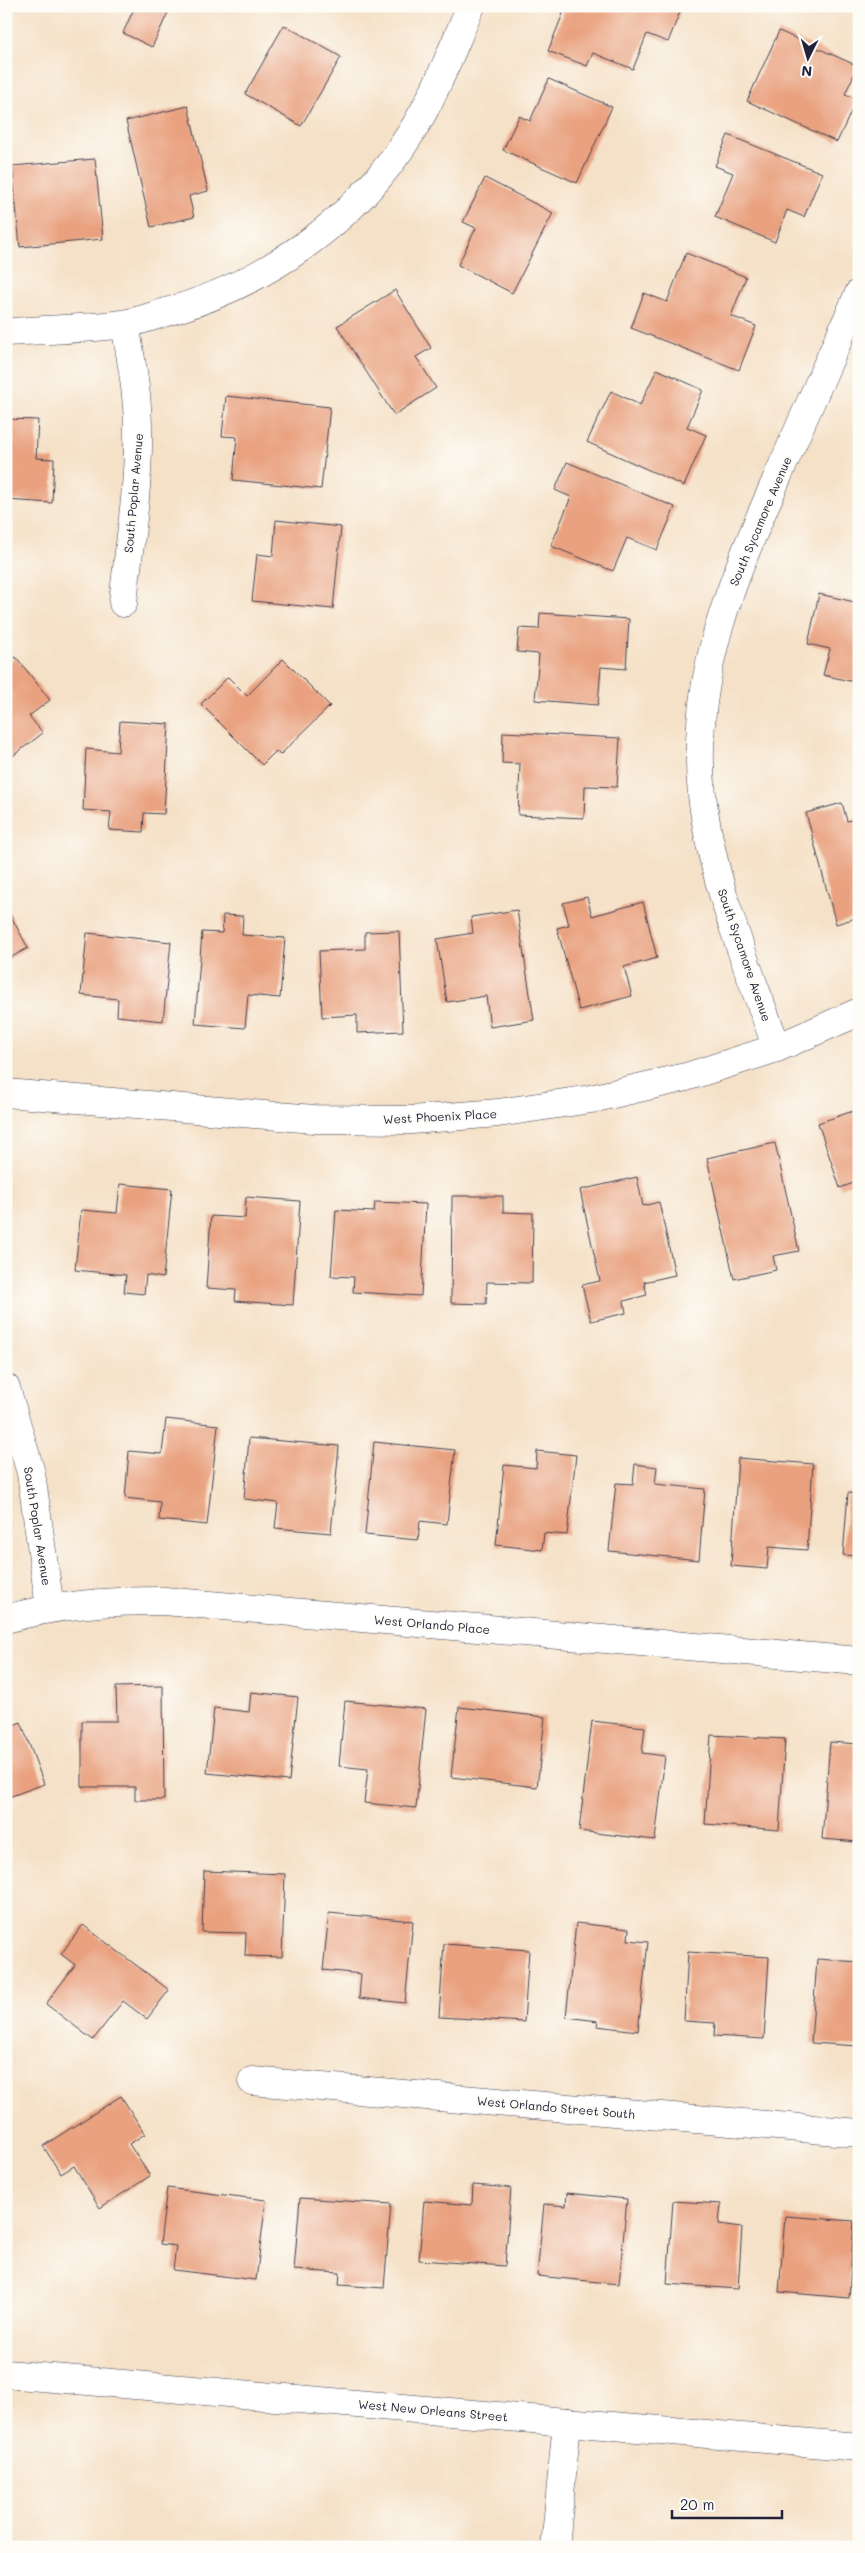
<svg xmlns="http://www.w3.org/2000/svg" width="865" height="2553" font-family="Mali,sans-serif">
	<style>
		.building { fill: #e9a17f }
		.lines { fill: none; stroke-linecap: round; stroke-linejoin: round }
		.minor-casing { stroke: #423f50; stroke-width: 29 }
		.major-casing { stroke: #423f50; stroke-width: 29 }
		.minor { stroke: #fff; stroke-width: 28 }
		.major { stroke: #fff; stroke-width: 28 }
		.labels { text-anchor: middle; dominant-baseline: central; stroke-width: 4.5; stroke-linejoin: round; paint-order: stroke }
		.street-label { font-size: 12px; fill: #22223b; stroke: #fdfcf7 }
	</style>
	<rect width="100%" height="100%" fill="#fdfcf7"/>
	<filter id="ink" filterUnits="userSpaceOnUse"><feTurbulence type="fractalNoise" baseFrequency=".02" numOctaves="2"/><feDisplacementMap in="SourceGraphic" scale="10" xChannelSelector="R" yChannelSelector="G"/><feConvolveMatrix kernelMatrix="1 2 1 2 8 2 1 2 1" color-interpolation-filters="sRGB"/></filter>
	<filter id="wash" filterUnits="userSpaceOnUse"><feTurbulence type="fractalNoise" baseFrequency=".0096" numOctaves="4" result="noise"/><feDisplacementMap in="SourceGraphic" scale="20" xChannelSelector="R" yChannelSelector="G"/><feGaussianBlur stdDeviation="1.12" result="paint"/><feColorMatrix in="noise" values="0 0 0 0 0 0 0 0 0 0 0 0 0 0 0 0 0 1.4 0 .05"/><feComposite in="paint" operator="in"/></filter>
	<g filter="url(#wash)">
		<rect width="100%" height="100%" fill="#f5e1c7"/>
		<g id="blocks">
			<path class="building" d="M135,6H171L152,47L123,33Z
				M566,6H667L680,12L668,42L647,34L633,69L593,53L587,66L548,51Z
				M284,25L341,57L301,126L245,94Z
				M779,31L858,66L845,94L857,99L837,142L747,101Z
				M549,79L612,107L577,183L503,150L519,116L530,121Z
				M188,106L208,191L189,196L194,217L151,227L126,121Z
				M728,135L822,173L804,217L787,210L775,242L715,217L733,173L715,166Z
				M95,159L103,239L20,247L12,166Z
				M485,178L553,213L512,293L458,265L476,228L463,222Z
				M686,253L746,277L731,316L756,326L739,370L631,328L644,293L667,302Z
				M395,290L431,348L416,357L436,388L394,415L337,326Z
				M657,369L703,390L687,427L706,435L684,486L587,442L611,391L640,405Z
				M226,396L330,407L321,489L233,480L237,437L222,436Z
				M6,419L38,420L36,458L54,459L52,503L6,500Z
				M567,462L675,507L657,550L627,538L613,571L551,546L571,497L555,490Z
				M276,520L341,527L333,609L252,601L257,554L273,556Z
				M819,594L859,603V683L823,675L830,649L808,644Z
				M540,613L629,619L626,669L601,667L598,705L535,700L539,654L517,652L519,628L539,629Z
				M16,657L50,700L29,716L43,733L6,761V664Z
				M283,659L330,706L280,755L276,751L262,765L201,704L228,677L247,696Z
				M120,721L169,724L164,814L144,813L143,832L109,830L111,812L83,810L86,749L118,752Z
				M503,732L620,738L617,787L585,786L584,818L518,815L520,764L502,763Z
				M842,803L847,821L859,818V917L836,924L806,813Z
				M587,897L592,916L643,902L657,958L624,967L632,996L579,1010L557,928L569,925L563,903Z
				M6,907L28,948L6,960Z
				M517,910L534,1020L490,1027L486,996L447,1002L437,939L473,933L471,917Z
				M223,915L243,916L242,935L285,938L280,998L248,995L245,1028L195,1024L202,932L222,933Z
				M399,931L403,1031L357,1033V1015L322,1017L319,951L365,949V932Z
				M87,933L171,942L163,1021L117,1016L118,999L81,995Z
				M859,1109V1188L856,1182L840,1188L818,1123Z
				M775,1143L799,1251L773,1256L776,1270L734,1279L707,1158Z
				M637,1177L643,1206L659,1202L675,1275L644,1282L647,1295L624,1301L626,1313L591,1321L582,1285L600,1281L580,1190Z
				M120,1184L172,1189L163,1278L146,1275L144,1294L124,1292L126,1275L75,1270L81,1210L117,1213Z
				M452,1196H503V1212L533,1213L532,1283L487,1282L486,1304L451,1303Z
				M246,1197L300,1201L293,1305L235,1301L236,1290L206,1288L211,1216L245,1218Z
				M375,1202L426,1204L421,1296L353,1292L354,1277L331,1276L336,1210L374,1212Z
				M166,1419L218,1425L207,1525L159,1520L160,1502L125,1498L129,1451L162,1454Z
				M249,1438L339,1446L331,1533L275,1528L278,1503L244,1499Z
				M374,1442L455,1450L447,1524L420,1521L418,1540L365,1535Z
				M537,1451L576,1455L567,1535L544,1533L542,1550L496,1545L504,1465L536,1468Z
				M738,1458L813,1464L807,1550L769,1547L767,1569L731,1566Z
				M635,1464L657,1467L655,1484L705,1489L699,1560L609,1551L616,1483L633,1484Z
				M848,1493L859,1494V1556L843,1555Z
				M163,1686L164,1800H135V1787H82V1721H117L116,1687Z
				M251,1692L298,1697L289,1781L207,1773L214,1708L249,1712Z
				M345,1701L426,1709L416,1808L364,1803L368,1769L339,1766Z
				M459,1707L545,1717L537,1787L451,1777Z
				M592,1721L645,1727L642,1753L665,1756L655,1840L579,1831Z
				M21,1722L44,1784L6,1798V1728Z
				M711,1735L785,1739L779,1830L705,1824Z
				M830,1742L859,1744V1842L822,1839Z
				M204,1871L285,1874L282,1957L245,1956L246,1933L202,1932Z
				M329,1913L413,1921L405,2003L359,1998L361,1974L323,1970Z
				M576,1923L629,1929L628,1940L648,1942L638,2031L597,2026L598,2021L566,2017Z
				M83,1925L169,1990L147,2019L123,2001L93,2040L46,2004L75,1965L61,1954Z
				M444,1944L529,1950L524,2022L439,2017Z
				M688,1952L769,1957L764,2039L714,2036L715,2023L684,2021Z
				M817,1959L859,1962V2046L811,2043Z
				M121,2096L145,2134L129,2144L150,2176L100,2208L74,2166L61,2174L43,2146Z
				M473,2185L511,2188L505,2266L419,2260L424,2201L472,2205Z
				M167,2188L266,2200L256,2280L173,2270L176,2246L160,2244Z
				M567,2193L627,2199L619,2284L537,2276L544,2204L566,2206Z
				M300,2198L391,2204L384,2288L339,2285L340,2273L294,2270Z
				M673,2201L721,2204L719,2224L742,2227L738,2289L667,2284Z
				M785,2216L854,2221L849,2298L779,2292Z"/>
		</g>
	</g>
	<g filter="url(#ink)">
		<use href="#blocks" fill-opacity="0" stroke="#423f50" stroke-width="1"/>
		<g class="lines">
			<g class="minor-casing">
				<path id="minor" d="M6,332C45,330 85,329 123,324C137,322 150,317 163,313C263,285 356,222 411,133C436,93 452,49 471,6
					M123,603C129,546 139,488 138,431C138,395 131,359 125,324
					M777,1048C747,965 712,883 702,795C689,675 734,576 781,469C807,411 833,352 859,293
					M6,1093L314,1119L411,1120L498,1113L591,1099L686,1077L777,1048L859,1012
					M6,1388L31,1473L50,1608
					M6,1619C58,1604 111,1601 164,1601L859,1661
					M252,2081L859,2133
					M555,2547L567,2422"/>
			</g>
			<g class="major-casing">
				<path id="major" d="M6,2374L859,2447"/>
			</g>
			<use href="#minor" class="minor"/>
			<use href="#major" class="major"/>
		</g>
	</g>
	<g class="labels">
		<g class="street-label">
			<text transform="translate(133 493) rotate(-85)">South Poplar Avenue</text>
			<text transform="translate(760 521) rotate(-67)">South Sycamore Avenue</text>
			<text transform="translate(745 955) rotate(71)">South Sycamore Avenue</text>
			<text transform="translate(440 1116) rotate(-3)">West Phoenix Place</text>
			<text transform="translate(38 1526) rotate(81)">South Poplar Avenue</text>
			<text transform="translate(432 1624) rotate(5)">West Orlando Place</text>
			<text transform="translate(556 2107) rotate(5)">West Orlando Street South</text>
			<text transform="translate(433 2410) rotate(5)">West New Orleans Street</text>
		</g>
	</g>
	<rect width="865" height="2553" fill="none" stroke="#fdfcf7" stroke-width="25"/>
	<g transform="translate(808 58) rotate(185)" stroke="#fdfcf7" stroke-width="4" paint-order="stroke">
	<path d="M0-4L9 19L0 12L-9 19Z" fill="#22223b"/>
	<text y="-8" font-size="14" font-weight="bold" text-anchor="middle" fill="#22223b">N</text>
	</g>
	<path d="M672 2510v8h110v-8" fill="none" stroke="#22223b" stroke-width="2.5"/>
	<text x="680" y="2510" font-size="15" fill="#22223b" stroke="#fdfcf7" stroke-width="4" paint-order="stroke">20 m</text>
</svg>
